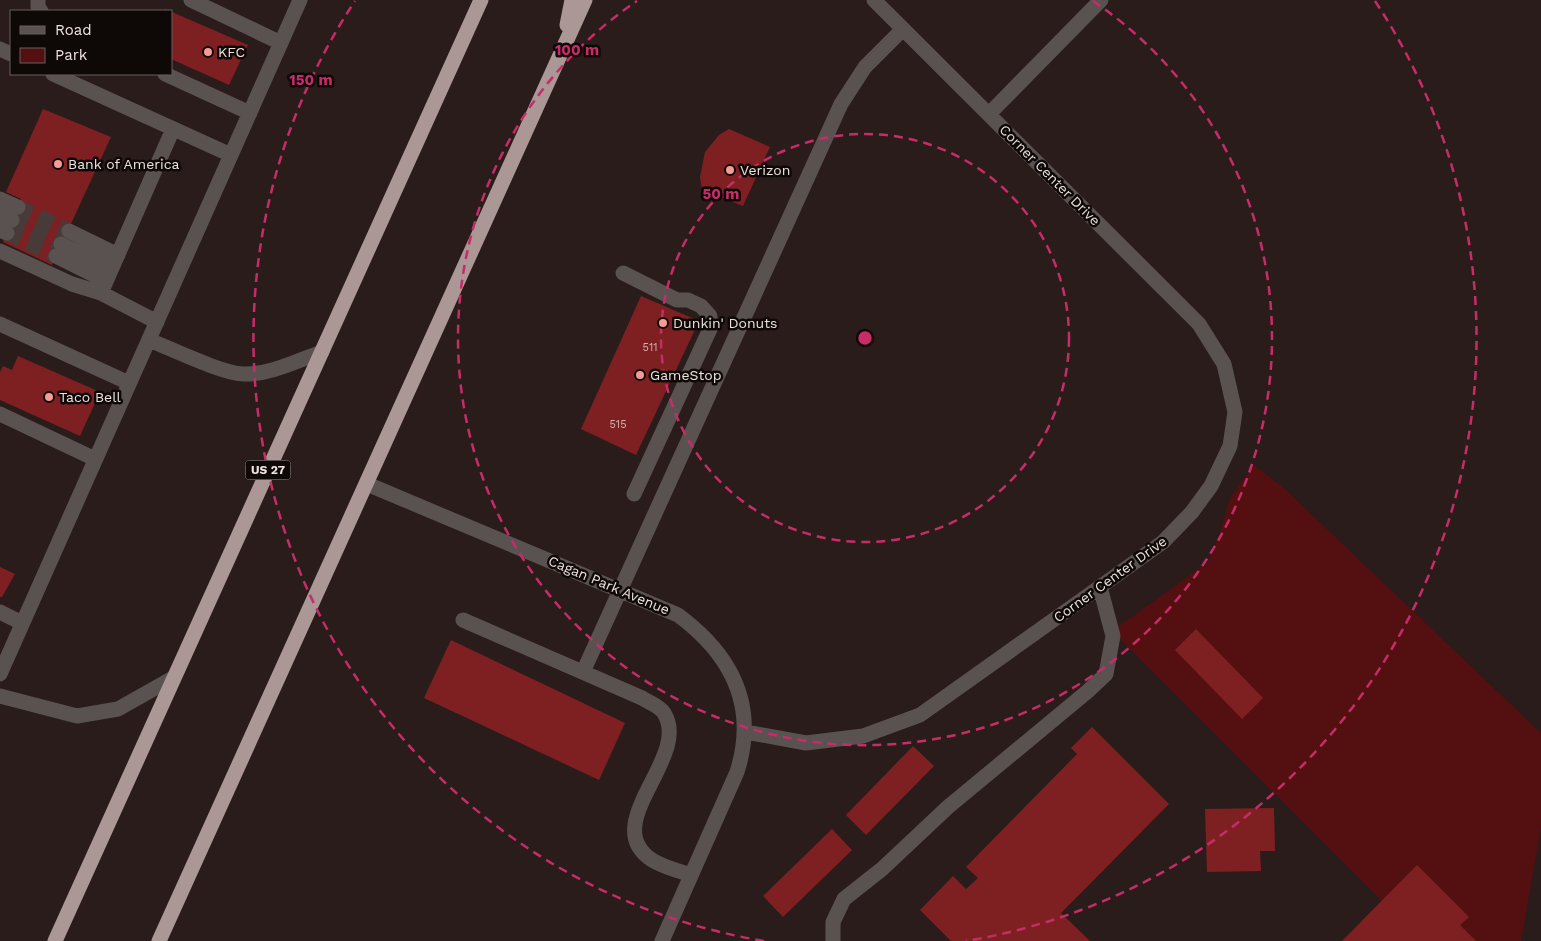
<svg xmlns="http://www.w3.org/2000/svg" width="1541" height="941" font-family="'Work Sans',sans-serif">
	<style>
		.green { fill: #540f11 }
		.building { fill: #7e2021 }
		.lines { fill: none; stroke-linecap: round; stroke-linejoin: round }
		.minor-tunnel { stroke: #473a38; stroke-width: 15; stroke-dasharray: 15 8; stroke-linecap: butt }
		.minor { stroke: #5a5251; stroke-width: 15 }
		.highway { stroke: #ab9795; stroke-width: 15 }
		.ring { fill: none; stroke: #c62c68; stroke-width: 2.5; stroke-dasharray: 9 6 }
		.poi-dot { fill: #f59c95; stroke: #0e0807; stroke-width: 2 }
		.labels { text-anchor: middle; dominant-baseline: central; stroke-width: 5; stroke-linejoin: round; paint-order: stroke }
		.number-label { font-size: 11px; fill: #d1b2b1 }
		.shield { fill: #0e0807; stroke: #aaa1a0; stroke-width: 1 }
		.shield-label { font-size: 12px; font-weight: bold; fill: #ede2e1 }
		.poi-label { font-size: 14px; fill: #ede2e1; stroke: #0e0807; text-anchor: start }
		.street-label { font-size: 14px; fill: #ede2e1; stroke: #0e0807 }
		.centre { fill: #c62c68; stroke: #0e0807; stroke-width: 2.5 }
		.ring-label { font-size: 15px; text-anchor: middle; font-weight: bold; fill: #c62c68; stroke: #0e0807; stroke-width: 5; stroke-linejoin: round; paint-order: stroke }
	</style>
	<rect width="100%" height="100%" fill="#2a1c1a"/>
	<path class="green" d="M1254,465L1286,490L1541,733V828L1521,941H1422L1112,631L1208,562L1219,536L1230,498Z"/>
	<path class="building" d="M165,9L248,45L229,85L171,59V11H164Z
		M43,109L111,137L52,265L3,242L21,199L6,192Z
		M729,129L770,147L743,206L702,190L700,177L705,152L719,135Z
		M641,296L699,321L636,455L581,429Z
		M18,356L100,392L80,436L0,400V372L3,366L12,370Z
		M0,567L15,574L2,597H0Z
		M1196,629L1263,698L1242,719L1175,650Z
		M451,640L625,723L599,780L424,698Z
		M1092,727L1169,804L1061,913L1090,941H951L920,910L953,876L966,889L978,878L966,867L1077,754L1071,748Z
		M913,746L934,766L866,835L846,815Z
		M1274,808L1275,851H1260L1261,871L1207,872L1205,809Z
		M832,829L852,850L783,917L763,896Z
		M1417,865L1469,917L1460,925L1476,941H1342Z"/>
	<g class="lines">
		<path class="minor-tunnel" d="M18,207L69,231
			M12,220L61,244
			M7,233L56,256"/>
		<path class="minor" d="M38,0V7L41,11
			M191,0L281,43
			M0,49L11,54
			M53,74L231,155
			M165,74L250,113
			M989,114L1101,0
			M0,199L18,207
			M0,215L12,220
			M0,230L7,233
			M69,231L118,255
			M61,244L111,268
			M0,251L72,284L101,293L157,322
			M56,256L106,281
			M623,273L677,300H688L701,306L710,316V329L634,494
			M101,293L173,129
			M0,324L129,383
			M149,340C172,349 221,373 243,374C270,375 298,360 322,352
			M0,414L95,459
			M367,484L678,615C732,655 758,706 737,772L662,941
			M0,612L22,623
			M463,620L642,698C648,702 660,706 664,713C692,757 597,824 652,860C663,867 679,871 691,875
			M583,672L841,104L865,67L903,29
			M0,674L300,0
			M0,696L77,716L118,709L173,678
			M746,732L806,743L863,736L920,715L1163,542L1192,512L1211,486L1230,446L1235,412L1224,364L1199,324L874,0
			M833,941V922L844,899L882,869L948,807L1088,691L1106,674L1113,636L1100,587"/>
		<path class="highway" d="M567,25L572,0
			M55,941L481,0
			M159,941L585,0"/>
	</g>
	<g class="ring">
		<circle cx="865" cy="338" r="204"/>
		<path d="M1093 1A407 407 0 1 1 637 1"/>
		<path d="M764 941A611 611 0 0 1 355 1M1375 1A611 611 0 0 1 966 941"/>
	</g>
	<g class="poi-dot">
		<circle cx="208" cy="52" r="5"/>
		<circle cx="58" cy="164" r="5"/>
		<circle cx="730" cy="170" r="5"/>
		<circle cx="663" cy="323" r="5"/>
		<circle cx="640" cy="375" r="5"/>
		<circle cx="49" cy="397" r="5"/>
	</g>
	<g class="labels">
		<g class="number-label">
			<text x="650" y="347">511</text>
			<text x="618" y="424">515</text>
		</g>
		<rect class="shield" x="245.5" y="460.5" width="45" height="19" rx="4"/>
		<g class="shield-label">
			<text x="268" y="470">US 27</text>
		</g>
		<g class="poi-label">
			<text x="218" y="52">KFC</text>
			<text x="68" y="164">Bank of America</text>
			<text x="740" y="170">Verizon</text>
			<text x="673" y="323">Dunkin' Donuts</text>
			<text x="650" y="375">GameStop</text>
			<text x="59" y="397">Taco Bell</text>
		</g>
		<g class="street-label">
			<text transform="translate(1050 175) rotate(45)">Corner Center Drive</text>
			<text transform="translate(1110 579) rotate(-36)">Corner Center Drive</text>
			<text transform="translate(609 585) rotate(23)">Cagan Park Avenue</text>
		</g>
	</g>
	<circle cx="865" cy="338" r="8" class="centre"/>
	<g class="ring-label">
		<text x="577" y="55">100 m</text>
		<text x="311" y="85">150 m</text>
		<text x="721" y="199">50 m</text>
	</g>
	<rect x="10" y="10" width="162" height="65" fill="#0e0807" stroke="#675f5e"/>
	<rect x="20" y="26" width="25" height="8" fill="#5a5251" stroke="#675f5e"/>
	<text x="55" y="35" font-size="15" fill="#ede2e1">Road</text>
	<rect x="20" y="48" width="25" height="15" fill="#540f11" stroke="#675f5e"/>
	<text x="55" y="60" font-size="15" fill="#ede2e1">Park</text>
</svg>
